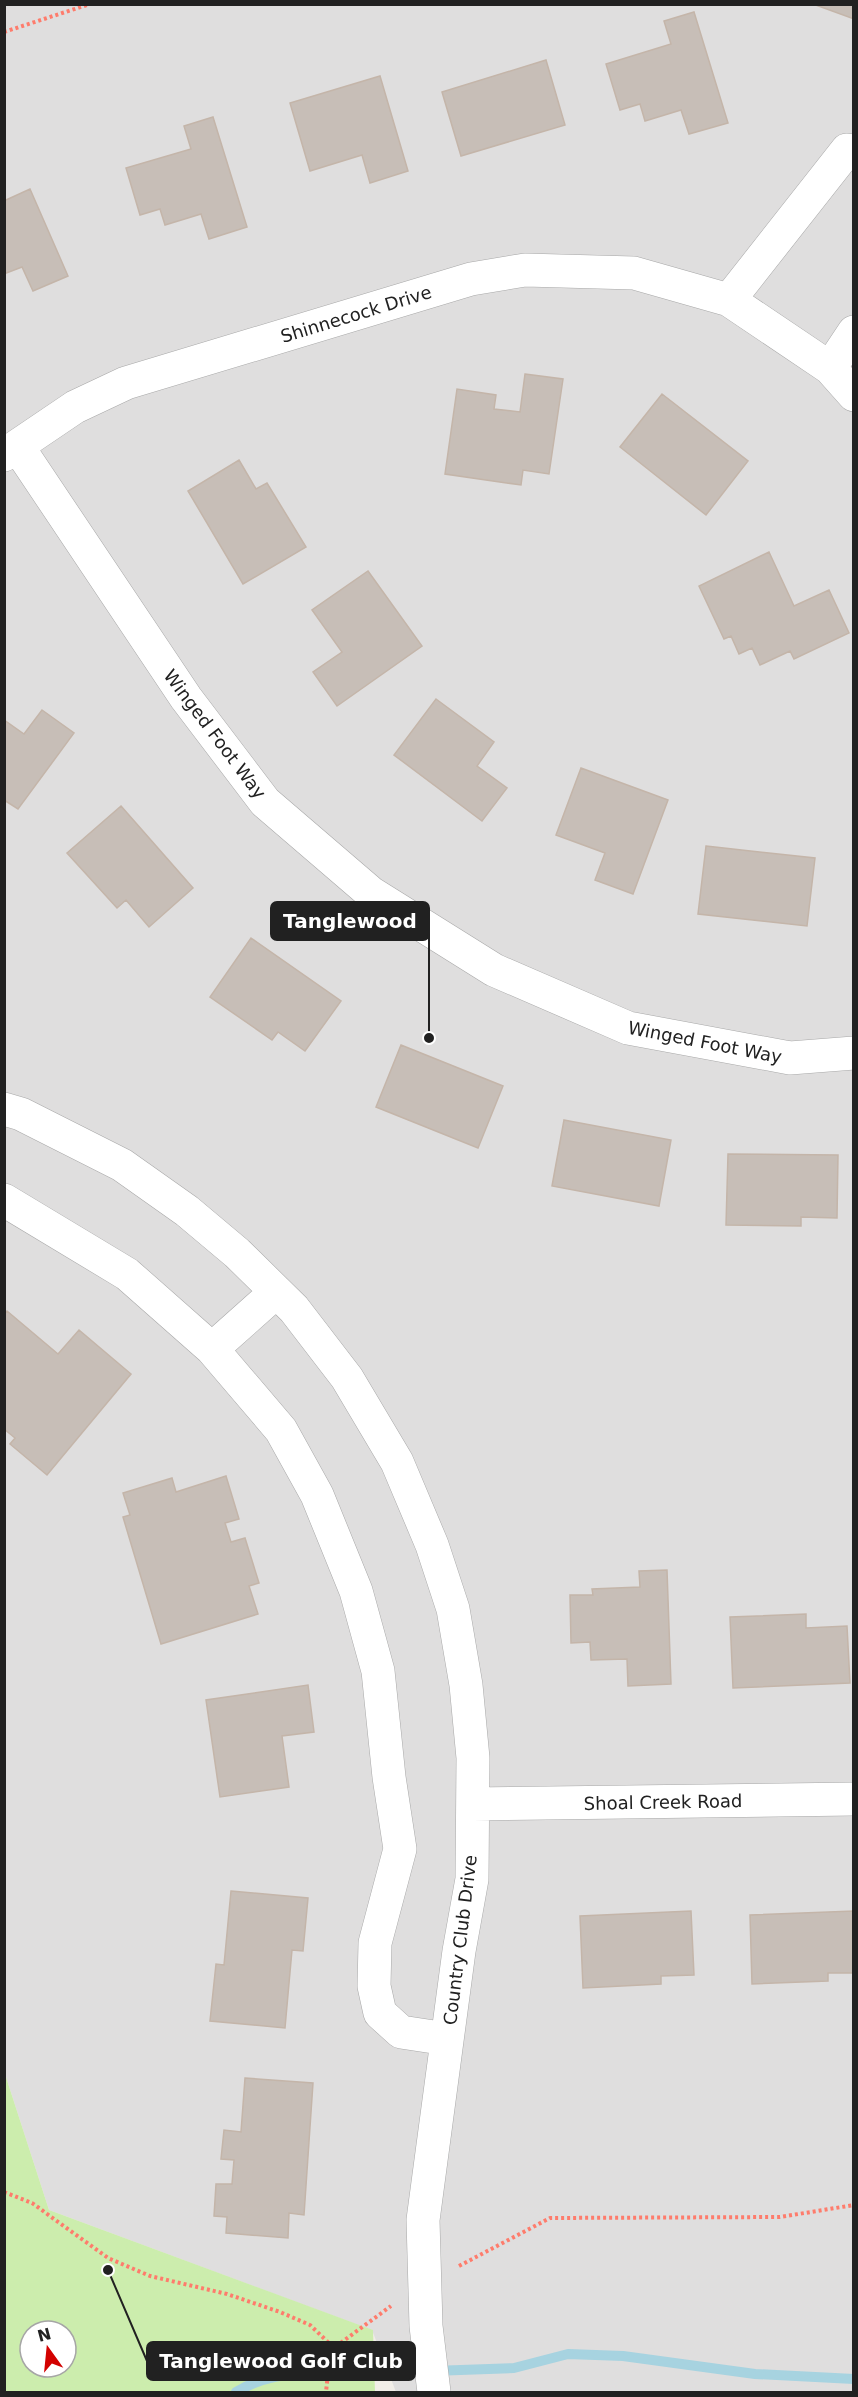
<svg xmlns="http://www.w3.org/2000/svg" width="858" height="2397" font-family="'DejaVu Sans',sans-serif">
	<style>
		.residential { fill: #dfdede }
		.grass { fill: #ccedad; fill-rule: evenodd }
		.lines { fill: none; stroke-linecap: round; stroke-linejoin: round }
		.stream { stroke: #a7d3e0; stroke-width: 10 }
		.building { fill: #c7beb7; stroke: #c4b5a9; stroke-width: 1.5 }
		.minor-casing { stroke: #a8a8a8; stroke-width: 34 }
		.path { stroke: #fe7c6c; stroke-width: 4; stroke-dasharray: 3 3; stroke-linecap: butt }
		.minor { stroke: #fff; stroke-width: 33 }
		.labels { text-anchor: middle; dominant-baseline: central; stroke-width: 6; stroke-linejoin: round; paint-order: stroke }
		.street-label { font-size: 18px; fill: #212121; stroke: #fff }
		.leader { fill: none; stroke: #212121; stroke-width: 2 }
		.callout-dot { fill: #212121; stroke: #fff; stroke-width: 2 }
		.callout { fill: #212121; stroke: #212121; stroke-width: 2 }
		.callout-label { font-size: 20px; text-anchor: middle; font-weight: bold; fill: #fff }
	</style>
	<rect width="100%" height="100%" fill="#f2eee8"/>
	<path class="residential" d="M4,5H853V2392H396L372,2330L49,2210L4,2071Z"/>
	<path class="grass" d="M4,2071L49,2210L373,2330L375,2392H5ZM30,2331H66V2367H30Z"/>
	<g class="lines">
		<path class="stream" d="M236,2392C261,2377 290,2372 319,2375L514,2368L568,2354L623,2356L755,2374L854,2379"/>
	</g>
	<path class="building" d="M813,4H854V19Z
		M694,12L728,123L689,134L681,110L645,121L640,104L620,110L606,64L671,44L664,21Z
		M546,60L565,125L461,156L442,92Z
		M380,76L408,171L370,183L362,155L310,171L290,103Z
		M213,117L247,227L209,239L201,214L165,225L160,209L140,215L126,168L191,149L184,126Z
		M30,189L68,276L33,291L22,267L4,274V197L6,200Z
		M525,374L563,379L549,474L523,470L521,485L445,474L457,389L496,395L494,409L520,412Z
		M662,394L748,461L706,515L620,447Z
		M239,460L256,489L267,483L306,547L243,584L188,491Z
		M769,552L794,606L829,590L849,633L794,659L790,651L760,665L752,648L739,654L731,636L724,639L699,586Z
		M368,571L422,646L337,706L313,672L342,652L312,610Z
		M436,699L494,742L477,766L507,788L482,821L394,755Z
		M42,710L74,733L18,809L4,800V720L24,734Z
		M581,768L668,800L633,894L595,880L605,853L556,835Z
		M121,806L193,888L149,927L126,900L117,908L67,853Z
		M706,846L815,858L807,926L698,914Z
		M251,938L341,1001L305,1051L278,1032L272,1040L210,997Z
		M401,1045L503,1086L478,1148L376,1107Z
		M564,1120L671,1140L659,1206L552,1186Z
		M728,1154L838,1155L837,1218L801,1217V1226L726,1225Z
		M7,1311L58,1354L79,1330L131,1374L47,1475L10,1444L15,1438L4,1429V1315Z
		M226,1476L239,1519L225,1523L231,1542L245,1538L259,1583L249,1586L258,1614L161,1644L123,1517L130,1515L123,1493L172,1478L176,1492Z
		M667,1570L671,1684L628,1686L627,1659L591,1660L590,1642L571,1643L570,1595H593L592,1589L640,1587L639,1571Z
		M806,1614V1628L847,1626L850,1683L733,1688L730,1617Z
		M308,1685L314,1732L282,1736L289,1787L220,1797L206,1700Z
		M231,1891L308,1898L303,1951L292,1950L285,2028L210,2021L216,1964L224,1965Z
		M691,1911L694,1975L661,1976V1984L583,1988L580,1916Z
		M854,1911V1973H828V1981L752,1984L750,1915Z
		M245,2078L313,2083L304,2215L289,2213L288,2238L226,2233L227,2217L214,2216L216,2184H232L234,2160L221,2159L224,2130L241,2132Z"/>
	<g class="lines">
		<g class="minor-casing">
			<path id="minor" d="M729,300L847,150L854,151
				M830,368L854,332
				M18,447L186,698L265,802L371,893L494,970L628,1028L790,1058L854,1053
				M4,455L75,407L126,383L471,279L525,270L634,273L729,300L830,368L854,395
				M4,1109L21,1114L122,1165L187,1211L237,1253L294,1309L347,1378L397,1462L432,1545L453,1609L466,1685L473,1758L472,1879L459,1951L423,2220L426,2326L434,2392
				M4,1200L127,1274L212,1349L276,1292
				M212,1349L281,1430L317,1495L356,1591L378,1671L389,1777L400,1849L375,1943L374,1986L380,2013L401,2032L447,2039
				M473,1804L854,1799"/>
		</g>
		<path class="path" d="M4,32L90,4
			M4,2192L32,2203L108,2258L150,2276L227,2294L280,2312L310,2325L331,2345L326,2392
			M459,2266L550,2218L780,2217L854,2205
			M331,2350L391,2306"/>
		<use href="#minor" class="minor"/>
	</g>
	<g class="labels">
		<g class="street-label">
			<text transform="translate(356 314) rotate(-17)">Shinnecock Drive</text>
			<text transform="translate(215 734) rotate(53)">Winged Foot Way</text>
			<text transform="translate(705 1042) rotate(11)">Winged Foot Way</text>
			<text transform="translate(663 1802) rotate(-1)">Shoal Creek Road</text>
			<text transform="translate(460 1940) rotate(-83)">Country Club Drive</text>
		</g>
	</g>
	<path class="leader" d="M429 1038L429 921M108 2270L147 2361"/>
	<g class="callout-dot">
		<circle cx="429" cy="1038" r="6"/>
		<circle cx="108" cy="2270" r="6"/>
	</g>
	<g class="callout">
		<rect x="271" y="902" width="158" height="38" rx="6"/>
		<rect x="147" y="2342" width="268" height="38" rx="6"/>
	</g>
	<g class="callout-label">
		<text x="350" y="928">Tanglewood</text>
		<text x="281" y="2368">Tanglewood Golf Club</text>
	</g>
	<rect width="858" height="2397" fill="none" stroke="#212121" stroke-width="12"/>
	<g transform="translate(48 2349) rotate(345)"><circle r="28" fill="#ffffff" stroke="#a6a6a6" stroke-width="1.5"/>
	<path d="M0-4.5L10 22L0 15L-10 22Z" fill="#d30100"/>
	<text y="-9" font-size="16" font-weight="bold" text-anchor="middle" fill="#212121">N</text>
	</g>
</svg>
